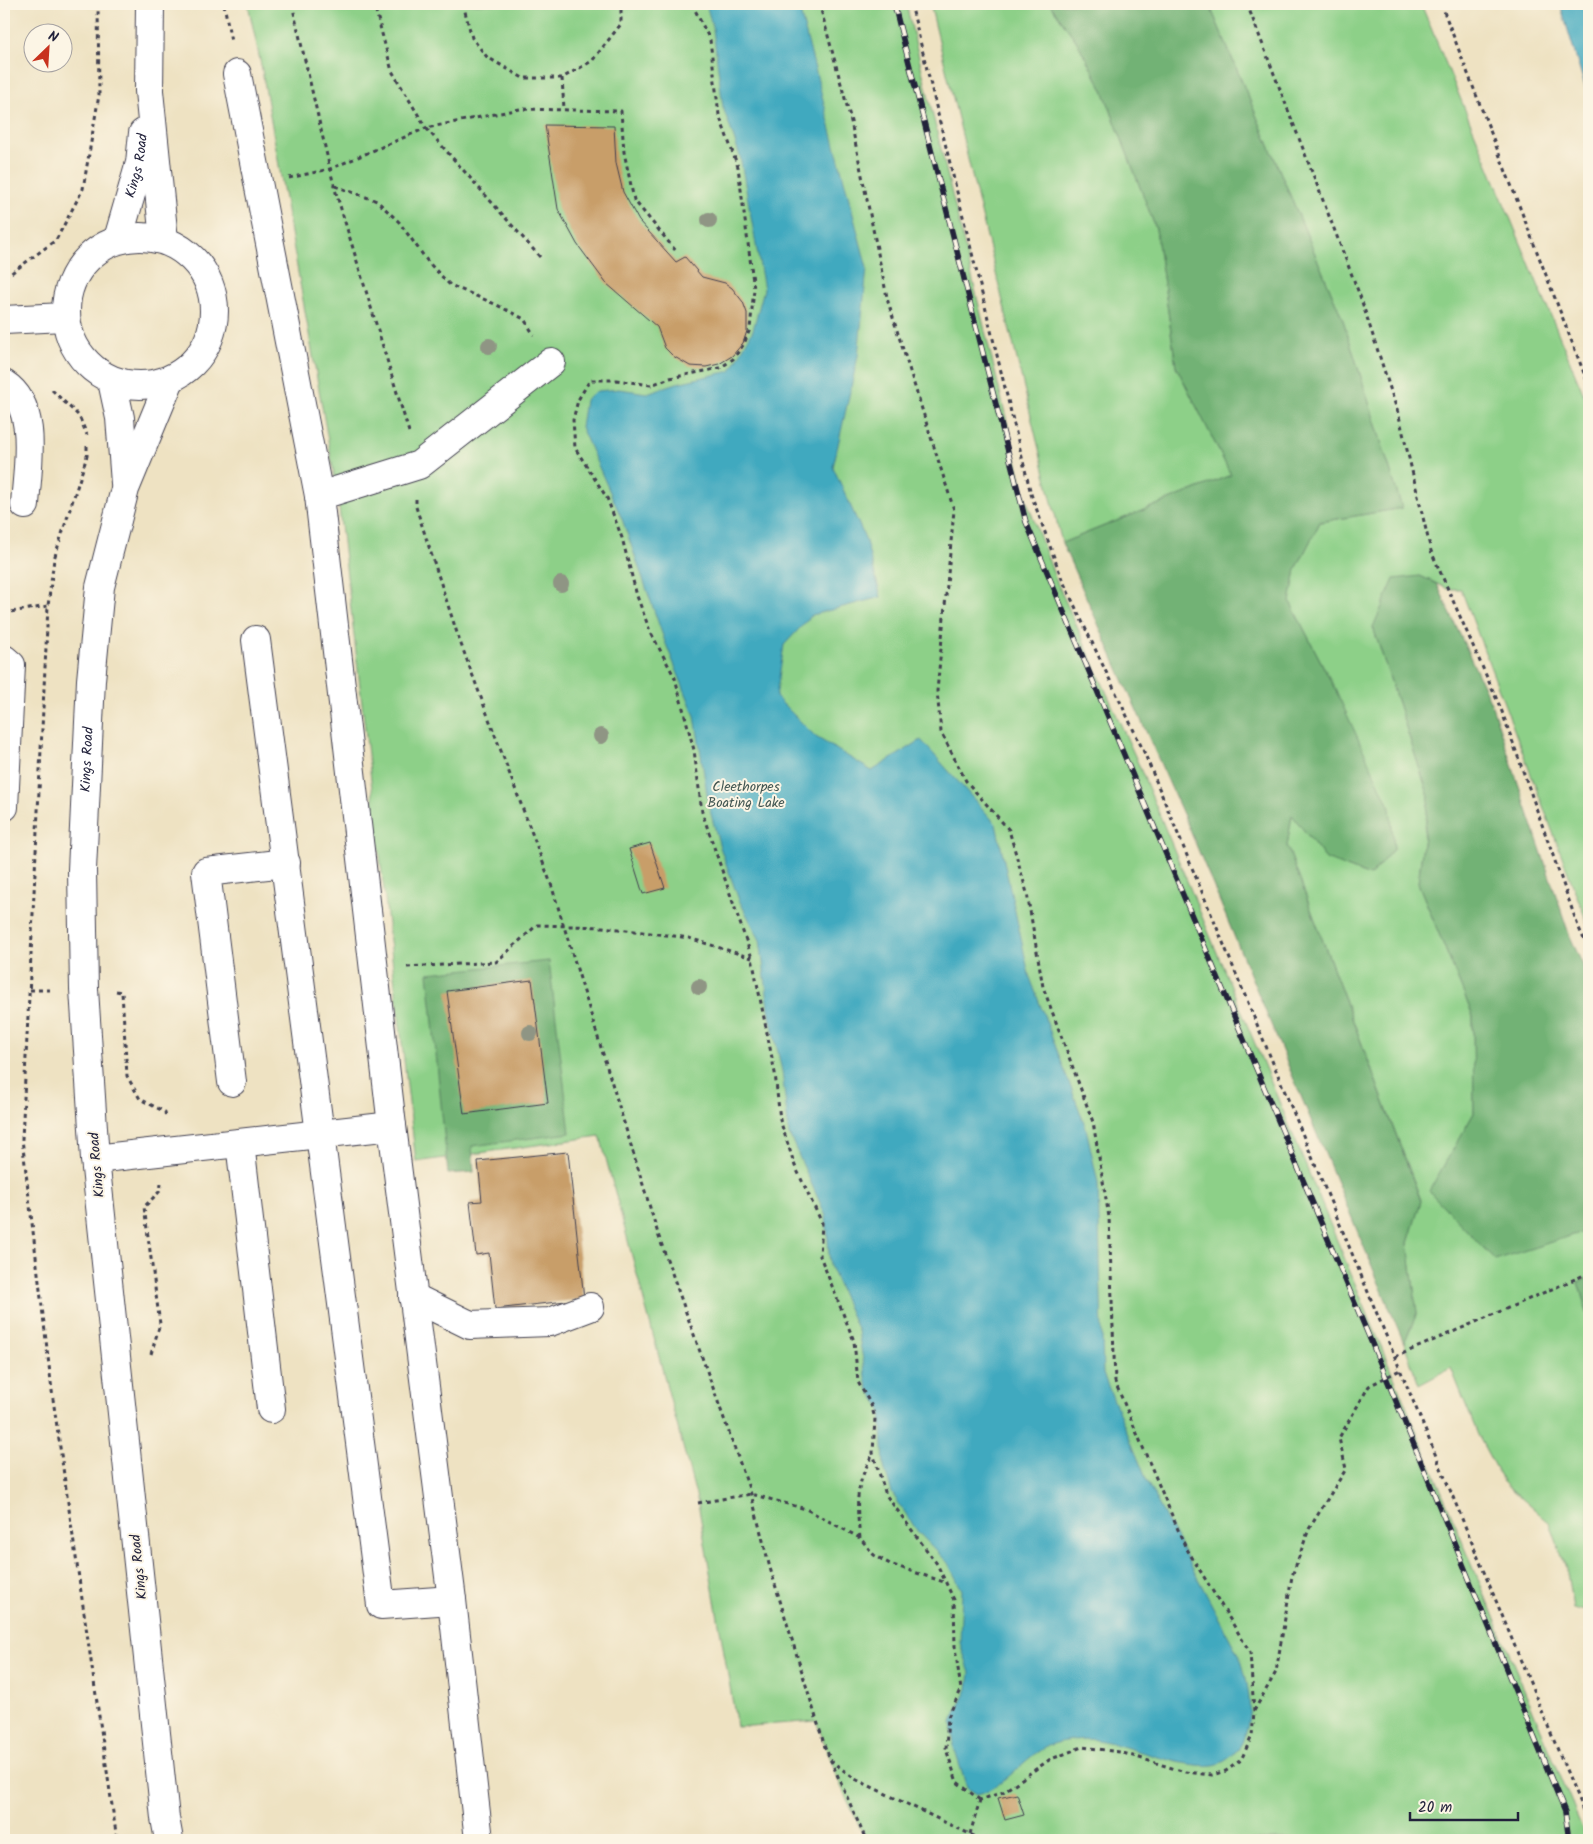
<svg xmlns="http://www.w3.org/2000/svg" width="1593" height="1844" font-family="Kalam,sans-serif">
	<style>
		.green { fill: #8dd088; stroke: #587962 }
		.forest { fill: #72b274; stroke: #4a6a58 }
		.water { fill: #3fa9bf; stroke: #30667d }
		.building { fill: #c89e69 }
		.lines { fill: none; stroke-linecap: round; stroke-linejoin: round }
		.minor-casing { stroke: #413f4f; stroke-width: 30 }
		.path { stroke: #413f4f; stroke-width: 3; stroke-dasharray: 4 4; stroke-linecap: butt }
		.minor { stroke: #fff; stroke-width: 28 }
		.rail-casing { stroke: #22223b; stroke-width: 5.5 }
		.rail { stroke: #fcf5e5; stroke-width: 4; stroke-dasharray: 11; stroke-linecap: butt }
		.tree { fill: #8f9584 }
		.labels { text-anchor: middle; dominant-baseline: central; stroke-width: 4; stroke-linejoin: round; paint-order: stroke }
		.street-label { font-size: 14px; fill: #22223b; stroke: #fcf5e5 }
		.park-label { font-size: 14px; fill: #425652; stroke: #fcf5e5 }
	</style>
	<rect width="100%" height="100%" fill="#fcf5e5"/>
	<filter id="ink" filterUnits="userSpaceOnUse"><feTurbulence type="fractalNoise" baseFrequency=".02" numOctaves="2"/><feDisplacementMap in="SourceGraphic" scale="10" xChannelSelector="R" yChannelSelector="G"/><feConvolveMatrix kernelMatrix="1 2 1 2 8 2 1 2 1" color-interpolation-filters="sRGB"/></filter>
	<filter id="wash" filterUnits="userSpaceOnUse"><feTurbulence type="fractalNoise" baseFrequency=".0096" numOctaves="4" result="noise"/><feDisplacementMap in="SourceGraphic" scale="20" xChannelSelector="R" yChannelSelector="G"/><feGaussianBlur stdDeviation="1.12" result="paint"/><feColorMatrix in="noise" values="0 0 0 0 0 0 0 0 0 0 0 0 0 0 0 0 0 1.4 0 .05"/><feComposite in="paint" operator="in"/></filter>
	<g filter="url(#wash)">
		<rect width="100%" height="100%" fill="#eee2c2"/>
		<path class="green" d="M248,4H906L1025,496L1056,580L1135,756L1587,1840H866L840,1784L816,1721L737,1727L698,1503L600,1136L416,1162L337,491L262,70Z
			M930,4H1050L1077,42L1103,90L1156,229L1176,366L1231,475L1062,543Z
			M1209,4H1421L1589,407V928L1461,589H1448L1420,576L1373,627L1429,797L1418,883L1473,1016L1474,1113L1430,1191L1495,1259L1589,1230V1278L1578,1282L1589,1319V1612L1573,1608L1566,1568L1550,1523L1503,1482L1478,1435L1451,1368L1419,1385L1404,1343L1417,1313L1408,1243L1421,1200L1287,846L1292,814L1326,859L1370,876L1394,848L1337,693L1290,602L1296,569L1320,522L1402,508L1343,320Z"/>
		<path class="forest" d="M1050,4H1209L1343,320L1402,508L1320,522L1296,569L1290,602L1337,693L1390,808L1394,848L1370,876L1326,859L1292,815L1287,846L1421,1201L1408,1243L1417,1313L1404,1343L1187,823L1062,543L1231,475L1176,366L1156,229L1103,90L1077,42Z
			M1420,576L1437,584L1491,703L1569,934L1589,979V1230L1495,1260L1429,1191L1474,1113L1473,1016L1418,883L1429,797L1373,627L1394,579Z
			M549,961L570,1133L472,1146L474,1172L448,1174L428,973Z
			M1589,1278V1319L1578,1282Z"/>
		<path class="water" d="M706,4H798L867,268L858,356L833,467L865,538L881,597L812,615L784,645L776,697L816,737L872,771L921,740L996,824L1029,975L1086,1128L1098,1183L1103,1374L1150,1488L1241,1660C1249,1687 1253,1709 1245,1735C1241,1749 1228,1763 1213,1765C1181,1769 1130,1746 1098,1740C1087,1738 1070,1740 1060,1742C1025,1750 1011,1786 977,1794L967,1788L954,1748L952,1721L968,1689L970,1673L960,1643L962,1590L948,1563L918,1532L892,1493L884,1467L881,1408L868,1388L858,1331L830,1266L826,1216L789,1134L782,1071L770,1016L760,940L739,900L720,847L709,807L695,716L664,639L622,519L581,427L585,400L597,391L619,389L647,393L677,383L731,371L753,330L764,289L740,156L723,107L713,29Z
			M1560,4H1589V100Z"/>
		<g id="blocks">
			<path class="building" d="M545,125L614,126L616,163L623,192L639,221L676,262L685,257L702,277L725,283L732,288L743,302L747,313V331L743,343L732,356L719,364L706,367L690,366L673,356L665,348L657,327L606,283L577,244L558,209Z
				M650,843L665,888L643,894L629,849Z
				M532,980L548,1103L464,1114L447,991Z
				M568,1152L584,1299L495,1309L489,1253L476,1255L470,1202L482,1201L478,1161Z
				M1017,1794L1024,1815L1005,1820L998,1798Z"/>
		</g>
	</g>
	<g filter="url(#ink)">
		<use href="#blocks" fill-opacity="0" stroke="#413f4f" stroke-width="1"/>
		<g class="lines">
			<g class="minor-casing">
				<g id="minor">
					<path d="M150,4L149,91L164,240"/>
					<path d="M237,74L319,496L392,1126L452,1600L479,1840"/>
					<circle cx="140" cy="311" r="74"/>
					<path id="s1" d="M118,239L140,163L143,133"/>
					<path d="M4,320L64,317"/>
					<path d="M112,381L120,418L125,483"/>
					<path d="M4,384C40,407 27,468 25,505"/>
					<path d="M319,496L419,465L551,362"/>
					<path d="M256,640L381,1605L452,1600"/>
					<path d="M4,659L11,665L4,807"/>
					<path d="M232,1082L206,872L286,863"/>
					<path d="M240,1143L271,1409"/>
					<path d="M95,1159L392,1126"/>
					<path d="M413,1297L470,1325L550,1322L590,1307"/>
					<path id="s2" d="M169,1840L165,1818L95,1159L84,989L82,870L91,680L100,587L125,489L170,380"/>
				</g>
			</g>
			<path class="path" d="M224,4L231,42
				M292,4L334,186L409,432
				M463,4L472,38L487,57L523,78H562L592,61L621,24V4
				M692,4L710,40L719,115L738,167L754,289L750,329L744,344L733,359L720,368L670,378L651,385L616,380H590L578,400L573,420L575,448L607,498L622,538L637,596L650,631L675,678L694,750L702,812L752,958L775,1073L780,1120L795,1166L822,1223L820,1256L854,1341L858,1382L871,1405L875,1418L873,1453L886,1495L937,1564L954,1600L955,1647L961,1690L948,1717L946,1749L957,1782L980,1800
				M824,4L821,10L850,117L888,302L954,510L937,691L941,732L966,781L1009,830L1027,893L1043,987L1093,1122L1109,1217L1115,1382L1185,1546L1250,1652L1254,1712L1252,1736L1241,1760L1226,1771L1212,1775L1185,1772L1120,1752L1082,1747L1049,1760L1003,1792L980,1800
				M911,4L1031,494L1062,579L1144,752L1589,1825
				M1247,4L1360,296L1399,416L1431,551L1501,709L1578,926L1589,950
				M1441,4L1589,386
				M562,78L564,109
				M289,178L330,169L426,128L392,71L374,4
				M335,186L377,201L399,222L428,262L450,285L495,304L524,319L534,335
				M540,257L426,128L520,109L621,111L624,152L634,200L676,251
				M4,275L10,274L56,240L83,189L99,95L98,4
				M52,390L79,416L87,435
				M87,446V456L54,559L48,606L22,1139L53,1399L117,1840
				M416,499V507L459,639L551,884L659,1237L751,1494L770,1568L825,1747L866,1840
				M4,613L48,606
				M407,967L496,962L537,925L602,927L689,938L752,958
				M30,990H53
				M116,991L122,992L127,1076L140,1099L165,1112L166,1119
				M151,1354L160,1324L144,1207L160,1191L161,1184
				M1395,1357L1589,1273
				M698,1503L751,1494L806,1509L860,1538L874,1555L890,1564L947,1583
				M860,1538C856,1502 855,1486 873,1454
				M1254,1711L1276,1672L1292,1576L1309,1529L1346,1469L1339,1438L1369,1386L1400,1370
				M830,1760L855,1779L982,1840
				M970,1834L980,1800"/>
			<use href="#minor" class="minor"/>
			<g class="rail-casing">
				<path id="rail" d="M894,4L1026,522L1386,1377L1565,1812L1569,1840"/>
			</g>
			<use href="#rail" class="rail"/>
		</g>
		<g class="tree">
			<circle cx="709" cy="220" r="8"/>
			<circle cx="489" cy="346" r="8"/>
			<circle cx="561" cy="584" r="8"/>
			<circle cx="601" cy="736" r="8"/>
			<circle cx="699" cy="987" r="8"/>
			<circle cx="530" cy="1033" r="8"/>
		</g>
	</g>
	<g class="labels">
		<g class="street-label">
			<text stroke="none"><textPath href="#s1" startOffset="76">Kings Road</textPath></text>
			<text stroke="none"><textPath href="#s2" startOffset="1085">Kings Road</textPath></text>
			<text transform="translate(97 1165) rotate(-95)">Kings Road</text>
			<text transform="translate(139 1567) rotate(-96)">Kings Road</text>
		</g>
		<g class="park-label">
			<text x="746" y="787">Cleethorpes<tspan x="746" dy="16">Boating Lake</tspan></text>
		</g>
	</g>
	<rect width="1593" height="1844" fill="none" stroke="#fcf5e5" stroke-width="20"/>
	<g transform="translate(48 48) rotate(25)"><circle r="24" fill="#fcf5e5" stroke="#a5a1a1"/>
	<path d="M0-4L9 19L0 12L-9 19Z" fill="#c8321e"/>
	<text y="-8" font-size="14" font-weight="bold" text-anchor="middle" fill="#22223b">N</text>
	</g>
	<path d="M1410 1812v8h108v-8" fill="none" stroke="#22223b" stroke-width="2.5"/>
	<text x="1418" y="1812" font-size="15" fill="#22223b" stroke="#fcf5e5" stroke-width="4" paint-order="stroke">20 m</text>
</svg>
